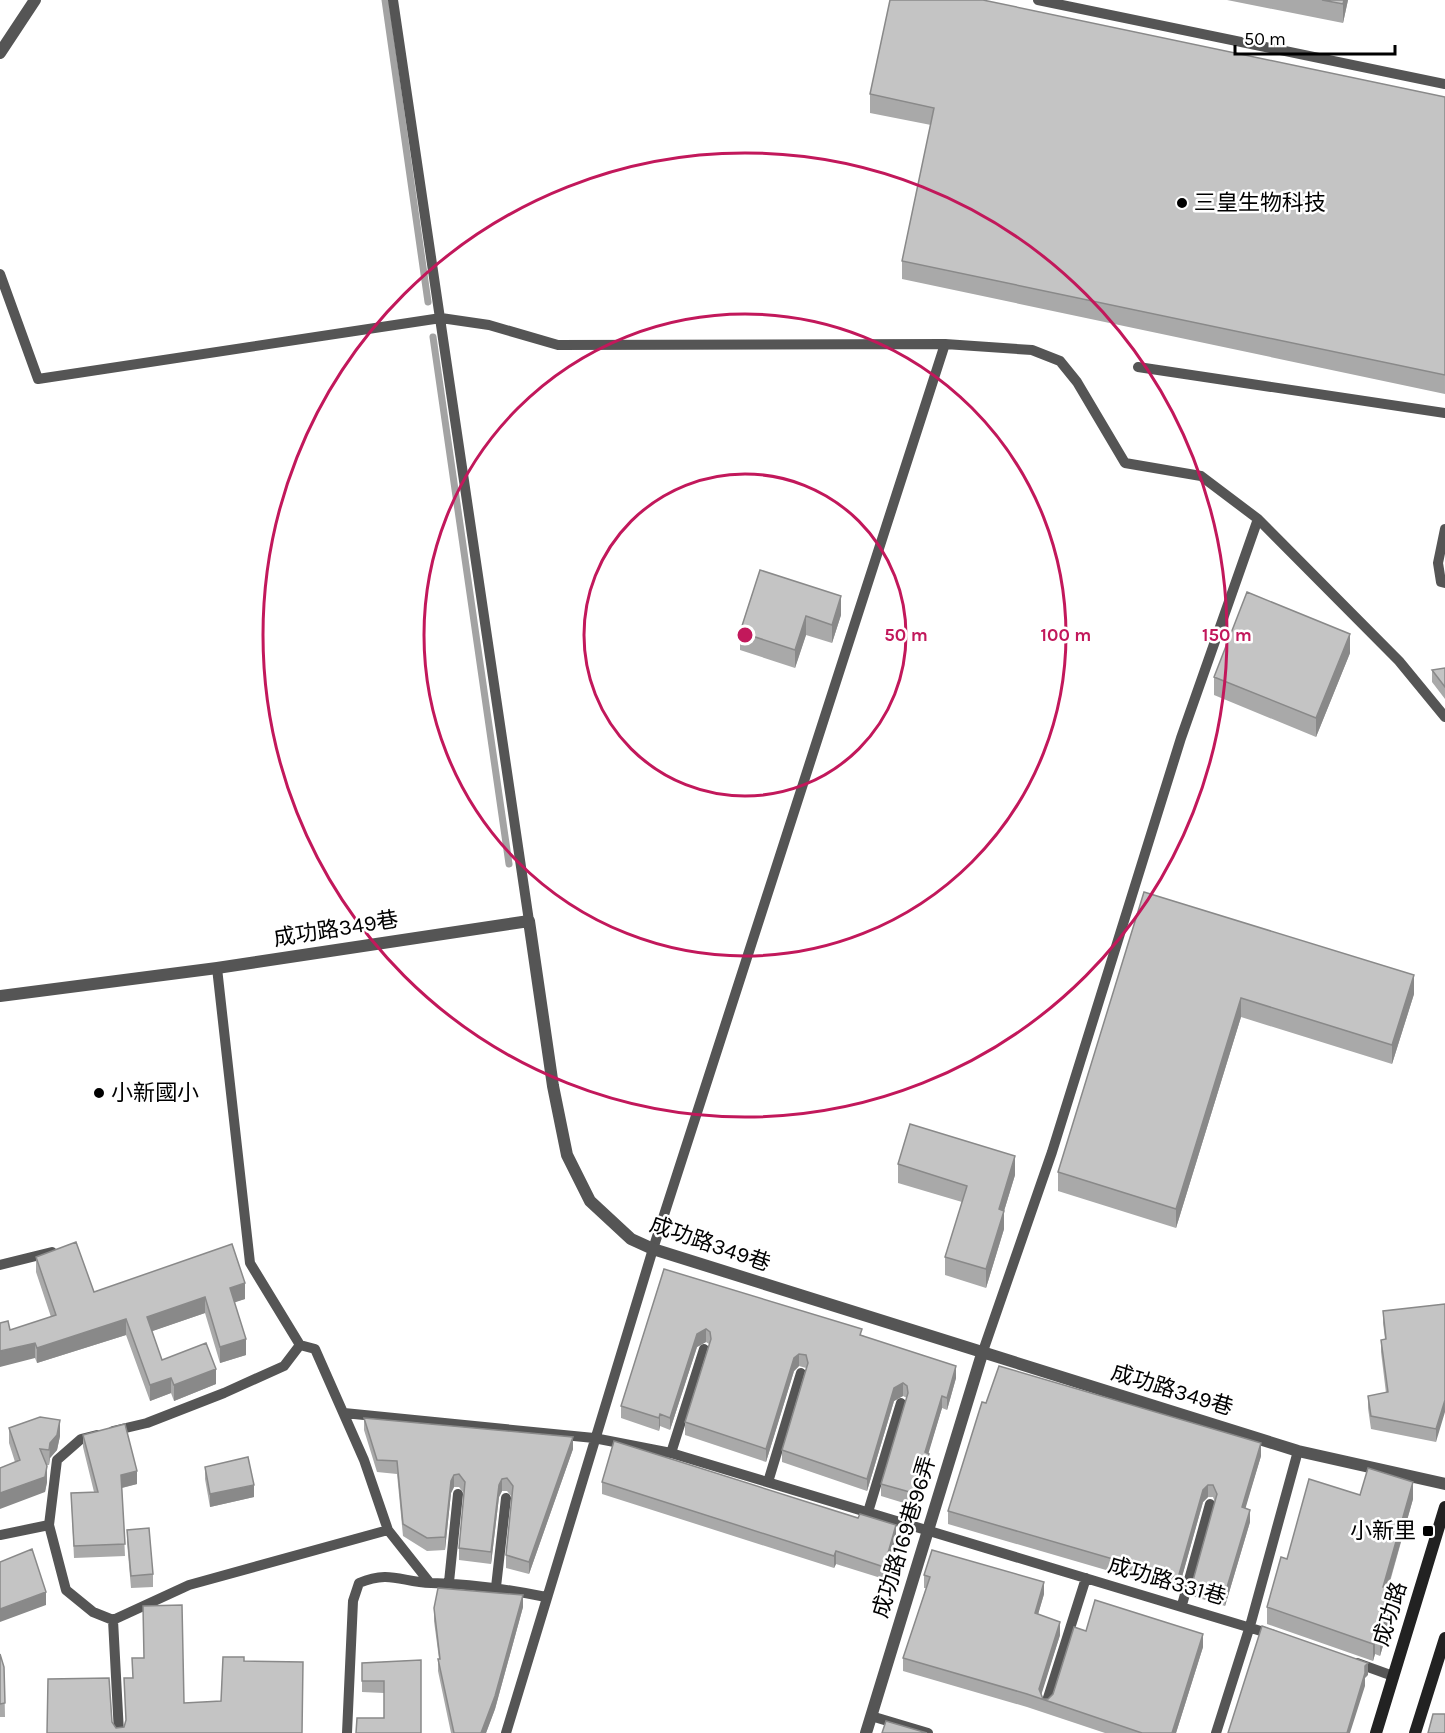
<svg xmlns="http://www.w3.org/2000/svg" width="1445" height="1733" font-family="Karla,'Noto Sans TC',sans-serif">
	<style>
		.lines { fill: none; stroke-linecap: round; stroke-linejoin: round }
		.stream { stroke: #a3a3a3; stroke-width: 7 }
		.service { stroke: #555; stroke-width: 10 }
		.minor { stroke: #555; stroke-width: 12 }
		.tertiary { stroke: #555; stroke-width: 12 }
		.secondary { stroke: #222; stroke-width: 12 }
		.wall { fill: #a9a9a9 }
		.shaded-wall { fill: #898989 }
		.building { fill: #c4c4c4; stroke: #898989; stroke-width: 1.5 }
		.ring { fill: none; stroke: #c2185b; stroke-width: 3 }
		.poi-dot { fill: #000; stroke: #fff; stroke-width: 2 }
		.labels { text-anchor: middle; dominant-baseline: central; stroke-width: 5; stroke-linejoin: round; paint-order: stroke }
		.poi-label { font-size: 22px; fill: #000; stroke: #fff; text-anchor: start }
		.street-label { font-size: 22px; fill: #000; stroke: #fff }
		.centre { fill: #c2185b; stroke: #fff; stroke-width: 3 }
		.ring-label { font-size: 18px; text-anchor: middle; font-weight: bold; fill: #c2185b; stroke: #fff; stroke-width: 5; stroke-linejoin: round; paint-order: stroke }
	</style>
	<rect width="100%" height="100%" fill="#fff"/>
	<g class="lines">
		<path class="stream" d="M385,0L428,302
			M433,337L509,864"/>
		<path class="service" d="M393,0L529,921
			M1038,0L1445,84
			M0,274L38,379L441,318L489,325L558,345L945,344L1032,350L1060,361L1077,382L1125,463L1201,476L1258,519L1399,661L1445,717
			M1138,367L1445,413
			M1445,529L1438,563L1441,582L1445,583
			M0,1265L52,1252
			M300,1345L315,1349L364,1460L388,1530L430,1583
			M982,1354L1052,1152L1181,738L1258,519
			M344,1413L594,1438L671,1453L1274,1635
			M113,1431L147,1423L224,1393L284,1366L300,1345L250,1263L217,968
			M97,1435L81,1439L57,1460L49,1525L66,1590L93,1612L113,1620
			M671,1453L704,1349
			M768,1482L801,1373
			M868,1512L901,1403
			M0,1535L49,1525
			M449,1582L458,1494
			M496,1587L506,1498
			M1182,1605L1210,1504
			M1357,1663L1393,1676
			M1046,1704L1086,1578
			M871,1716L928,1733
			M119,1733L113,1620L189,1585L388,1530
			M347,1733L353,1601L359,1583C390,1570 401,1582 431,1583C471,1584 507,1589 546,1597
			M506,1733L653,1249L945,344
			M1216,1733L1250,1626L1298,1451"/>
		<path class="minor" d="M0,996L217,968L529,921L553,1086L567,1155L590,1201L631,1239L653,1249L1298,1451L1445,1484
			M866,1733L982,1354"/>
		<path class="tertiary" d="M0,53L35,0"/>
		<path class="secondary" d="M1376,1733L1445,1507
			M1415,1733L1445,1638"/>
	</g>
	<path class="wall" d="M1227,0H1348L1343,23Z
		M870,94L1445,97V394L902,279V261L931,125L870,113Z
		M760,570L841,615L832,643L806,635L795,668L740,650V632Z
		M1350,653L1316,737L1214,695V677Z
		M1445,668V699L1432,682V670Z
		M1144,892L1414,994L1392,1064L1241,1017L1176,1228L1058,1191V1172Z
		M898,1164L1015,1175L1004,1211V1229L986,1288L945,1275V1257L962,1202L898,1183Z
		M36,1257L94,1292L245,1299L234,1302L246,1355L220,1363L205,1313L152,1331L162,1360L216,1384L174,1401L171,1393L150,1401L126,1335L37,1363L35,1358L10,1330L51,1317L36,1272Z
		M664,1269L862,1335L956,1378L947,1410L942,1408L928,1453L929,1466L917,1507L881,1496V1484L907,1398L903,1396L894,1401L867,1491L782,1462V1450L806,1368L799,1366L794,1371L766,1462L685,1435V1422L709,1344L706,1342L697,1347L670,1430L660,1426L659,1431L621,1418V1406Z
		M1445,1304L1436,1442L1371,1429L1368,1408V1396L1386,1393L1381,1352V1340L1385,1339L1383,1323V1311Z
		M364,1418L573,1449L529,1574L506,1568V1555L512,1497L507,1491H502L499,1497L491,1564L459,1560V1548L464,1493L459,1487H454L451,1493L445,1550L427,1551L403,1536L397,1474L377,1472L364,1430Z
		M9,1428L60,1436L57,1450L50,1458L49,1465H46L47,1482L45,1492L15,1462L9,1443Z
		M83,1435L137,1484L122,1488L125,1556L74,1558L71,1493L94,1492L83,1447Z
		M1261,1456L1245,1508L1250,1522L1225,1606L1192,1596V1584L1215,1502L1213,1497H1208L1203,1502L1178,1591L948,1524V1511Z
		M205,1467L254,1497L210,1507L205,1479Z
		M602,1482L896,1538L884,1579L836,1564L834,1568L602,1494Z
		M1360,1495L1413,1499L1388,1589L1394,1608L1380,1656L1375,1654L1373,1661L1267,1624V1607L1287,1559Z
		M127,1530L153,1574V1587L131,1588L127,1542Z
		M924,1575L1044,1594L1038,1614L1060,1635L1041,1694L1043,1699H1048L1053,1694L1086,1631L1203,1647L1176,1733H1105L1027,1707L903,1671V1658L926,1588H924Z
		M523,1607L495,1709L486,1733H451L438,1671V1659H439L434,1621V1608Z
		M0,1654L4,1667L5,1717H0Z
		M421,1660V1733L384,1718V1693L362,1692V1663Z"/>
	<path class="shaded-wall" d="M1344,0H1348L1343,23V4Z
		M841,596V615L832,643V625Z
		M806,616V635L795,668V650Z
		M1350,634V653L1316,737V718Z
		M1414,975V994L1392,1064V1045Z
		M1241,998V1017L1176,1228V1209Z
		M1015,1156V1175L1004,1211V1229L986,1288V1269L999,1209Z
		M245,1283V1299L230,1304V1288Z
		M205,1297V1313L147,1333V1317Z
		M126,1319V1335L37,1363V1348Z
		M706,1329V1342L697,1347L670,1430V1418L697,1334Z
		M246,1339V1355L220,1363V1347Z
		M35,1343V1358L0,1367V1351Z
		M799,1354V1366L794,1371L766,1462V1449L794,1358Z
		M956,1366V1378L947,1410V1398Z
		M216,1369V1384L174,1401V1385Z
		M171,1378V1393L150,1401V1385Z
		M903,1383V1396L894,1401L867,1491V1479L894,1388Z
		M942,1396V1408L925,1465V1452Z
		M1445,1400V1412L1436,1442V1429Z
		M660,1414V1426L659,1431V1418Z
		M60,1420V1436L57,1450L50,1458L49,1465L50,1443Z
		M573,1437V1449L529,1574V1562Z
		M1261,1443V1456L1242,1520V1507Z
		M929,1454V1466L917,1507V1494Z
		M47,1466V1482L45,1492L0,1509V1493Z
		M137,1471V1484L121,1488V1475Z
		M454,1475V1487L451,1493L445,1550V1537L451,1481Z
		M502,1479V1491L499,1497L491,1564V1552L499,1485Z
		M1413,1482V1499L1383,1604V1587Z
		M254,1485V1497L210,1507V1494Z
		M1208,1485V1497L1203,1502L1178,1591V1578L1203,1490Z
		M1250,1510V1522L1225,1606V1594Z
		M896,1525V1538L884,1579V1567Z
		M836,1551V1564L834,1568V1556Z
		M1044,1582V1594L1035,1625V1613Z
		M1394,1591V1608L1380,1656V1639Z
		M46,1592V1605L0,1622V1609Z
		M523,1595V1607L495,1709L486,1733H481Z
		M1060,1622V1635L1040,1699L1039,1689Z
		M1203,1634V1647L1176,1733H1172Z
		M1375,1637V1654L1373,1661V1644Z
		M1368,1663V1675L1365,1678V1686L1350,1733H1347L1365,1666Z"/>
	<path class="building" d="M890,0H983L1445,97V375L902,261L934,108L870,94Z
		M1322,0H1344L1343,4Z
		M760,570L841,596L832,625L806,616L795,650L740,632Z
		M1247,592L1350,634L1316,718L1214,677Z
		M1445,668V687L1432,670Z
		M1144,892L1414,975L1392,1045L1241,998L1176,1209L1058,1172Z
		M910,1124L1015,1156L999,1209L1004,1211L986,1269L945,1257L967,1186L898,1164Z
		M76,1242L94,1292L232,1244L245,1283L230,1288L246,1339L220,1347L205,1297L147,1317L162,1360L206,1343L216,1369L174,1385L171,1378L150,1385L126,1319L37,1348L35,1343L0,1351V1323L8,1321L10,1330L56,1315L36,1257Z
		M664,1269L862,1329L860,1335L956,1366L947,1398L942,1396L925,1452L929,1454L917,1494L881,1484L908,1393L907,1386L903,1383L894,1388L867,1479L782,1450L808,1363L806,1355L799,1354L794,1358L766,1449L685,1422L711,1339L710,1332L706,1329L697,1334L670,1418L660,1414L659,1418L621,1406Z
		M1445,1304V1400L1436,1429L1371,1416L1368,1396L1388,1392L1381,1340L1386,1339L1383,1311Z
		M999,1366L1261,1443L1242,1507L1250,1510L1225,1594L1192,1584L1217,1494L1213,1485H1208L1203,1490L1178,1578L948,1511L982,1402L986,1403Z
		M40,1417L60,1420L57,1435L50,1443L49,1450L40,1449L47,1466L45,1477L0,1493V1468L20,1460L9,1428Z
		M364,1418L573,1437L529,1562L506,1555L513,1486L507,1478L502,1479L499,1485L491,1552L459,1548L465,1482L459,1474L454,1475L451,1481L445,1537L427,1538L403,1524L397,1461L377,1460Z
		M125,1424L137,1471L121,1475L125,1544L74,1546L71,1493L98,1492L83,1435Z
		M614,1441L858,1518L860,1514L896,1525L884,1567L836,1551L834,1556L602,1482Z
		M248,1457L254,1485L210,1494L205,1467Z
		M1368,1468L1413,1482L1383,1587L1394,1591L1380,1639L1375,1637L1373,1644L1267,1607L1281,1557L1287,1559L1309,1479L1360,1495Z
		M149,1528L153,1574L131,1576L127,1530Z
		M32,1549L46,1592L0,1609V1562Z
		M932,1550L1044,1582L1035,1613L1060,1622L1039,1689L1043,1699H1048L1053,1694L1074,1627L1086,1631L1095,1600L1203,1634L1172,1733H1142L1027,1694L903,1658L930,1577L924,1575Z
		M438,1588L523,1595L495,1696L481,1733H454L438,1659H440L434,1608Z
		M182,1605L184,1703L221,1701L223,1657H244V1661L303,1662L302,1733H47L48,1679L109,1678L112,1722L116,1728L124,1727L126,1720L124,1678H133L132,1658H144L143,1606Z
		M1262,1626L1368,1663L1365,1666V1673L1347,1733H1228Z
		M0,1654L4,1667L5,1703L0,1704Z
		M421,1660V1733H356L357,1718H384V1681H362V1663Z
		M1433,1714H1445V1733H1428Z
		M886,1721L927,1733H882Z"/>
	<g class="ring">
		<circle cx="745" cy="635" r="161"/>
		<circle cx="745" cy="635" r="321"/>
		<circle cx="745" cy="635" r="482"/>
	</g>
	<g class="poi-dot">
		<circle cx="1182" cy="203" r="6"/>
		<circle cx="99" cy="1093" r="6"/>
		<rect x="1422" y="1525" width="12" height="12" rx="3"/>
	</g>
	<g class="labels">
		<g class="poi-label">
			<text x="1194" y="203">三皇生物科技</text>
			<text x="111" y="1093">小新國小</text>
			<text x="1416" y="1531" text-anchor="end">小新里</text>
		</g>
		<g class="street-label">
			<text transform="translate(336 929) rotate(-9)">成功路349巷</text>
			<text transform="translate(710 1244) rotate(19)">成功路349巷</text>
			<text transform="translate(1172 1390) rotate(17)">成功路349巷</text>
			<text transform="translate(904 1537) rotate(-73)">成功路169巷96弄</text>
			<text transform="translate(1167 1581) rotate(16)">成功路331巷</text>
			<text transform="translate(1390 1614) rotate(-73)">成功路</text>
		</g>
	</g>
	<circle cx="745" cy="635" r="9" class="centre"/>
	<g class="ring-label">
		<text x="906" y="641">50 m</text>
		<text x="1066" y="641">100 m</text>
		<text x="1227" y="641">150 m</text>
	</g>
	<path d="M1235 45v9h160v-9" fill="none" stroke="#000000" stroke-width="3"/>
	<text x="1244" y="45" font-size="18" fill="#000000" stroke="#ffffff" stroke-width="4.5" paint-order="stroke">50 m</text>
</svg>
